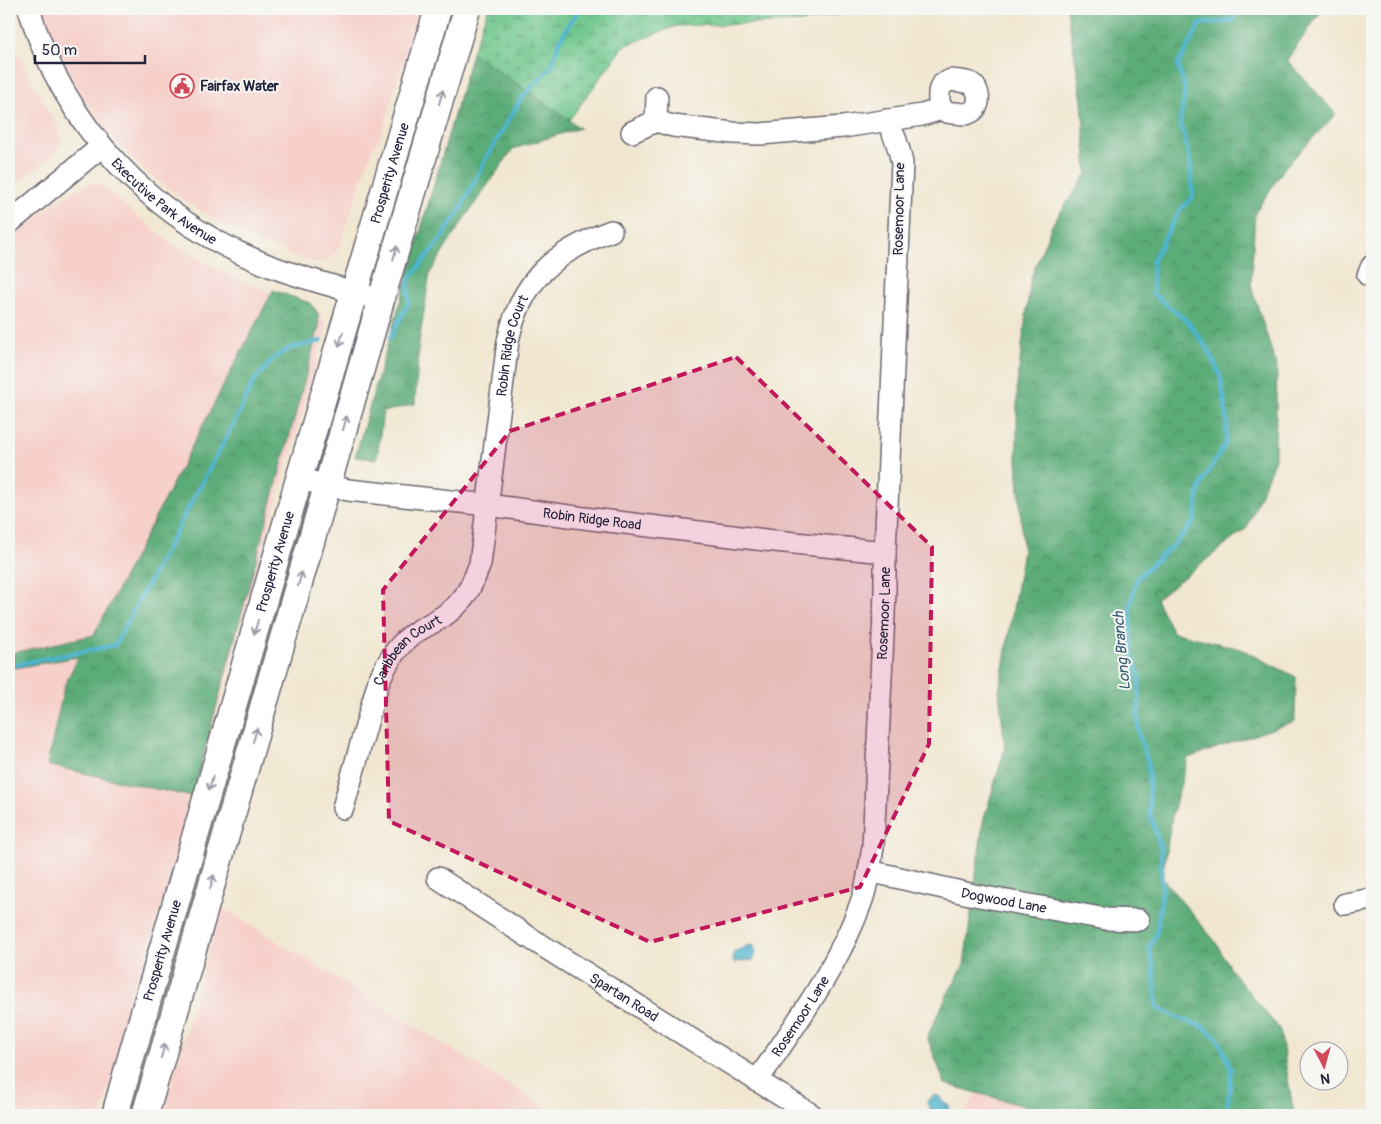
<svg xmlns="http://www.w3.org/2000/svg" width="1381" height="1124" font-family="Pangolin,sans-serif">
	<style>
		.built { fill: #f7d0ca }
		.forest { fill: url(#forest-crowns); stroke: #3f675a }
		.wetland { fill: url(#wetland-marsh); stroke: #497464 }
		.water { fill: url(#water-ripples); stroke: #386b84 }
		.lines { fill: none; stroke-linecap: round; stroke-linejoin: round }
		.stream { stroke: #4eb4cd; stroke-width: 4.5 }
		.minor-casing { stroke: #6a676f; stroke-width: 24 }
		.major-casing { stroke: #6a676f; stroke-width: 29 }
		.minor { stroke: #fff; stroke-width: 21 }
		.major { stroke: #fff; stroke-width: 26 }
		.oneway { stroke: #9c9ca7 }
		.marked { fill: #c2185b; fill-opacity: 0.2; stroke: #c2185b; stroke-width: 4; stroke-dasharray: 10 6; stroke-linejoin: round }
		.labels { text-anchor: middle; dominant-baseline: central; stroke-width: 4; stroke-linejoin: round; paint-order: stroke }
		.poi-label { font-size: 14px; font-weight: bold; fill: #22223b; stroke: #f6f6f2; text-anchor: start }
		.street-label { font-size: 14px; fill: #22223b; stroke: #f6f6f2 }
		.water-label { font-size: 15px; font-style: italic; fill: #345c75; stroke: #f6f6f2 }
	</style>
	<defs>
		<pattern id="forest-crowns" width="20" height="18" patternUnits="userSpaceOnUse" patternTransform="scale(1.25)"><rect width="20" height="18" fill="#5cac78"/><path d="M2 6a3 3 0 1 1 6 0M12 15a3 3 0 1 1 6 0" fill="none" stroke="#4c8c64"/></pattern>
		<pattern id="wetland-marsh" width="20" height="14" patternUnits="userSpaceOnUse" patternTransform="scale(1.25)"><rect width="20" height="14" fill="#70c78d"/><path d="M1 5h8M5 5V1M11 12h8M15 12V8" fill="none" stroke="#5ca174"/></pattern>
		<pattern id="water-ripples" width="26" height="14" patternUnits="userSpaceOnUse" patternTransform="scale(1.25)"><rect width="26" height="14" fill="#4eb4cd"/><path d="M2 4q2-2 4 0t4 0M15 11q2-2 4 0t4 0" fill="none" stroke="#4092a8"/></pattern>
	</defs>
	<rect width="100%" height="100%" fill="#f6f6f2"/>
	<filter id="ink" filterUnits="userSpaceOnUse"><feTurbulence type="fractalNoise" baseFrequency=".02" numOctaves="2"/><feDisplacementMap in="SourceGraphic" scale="10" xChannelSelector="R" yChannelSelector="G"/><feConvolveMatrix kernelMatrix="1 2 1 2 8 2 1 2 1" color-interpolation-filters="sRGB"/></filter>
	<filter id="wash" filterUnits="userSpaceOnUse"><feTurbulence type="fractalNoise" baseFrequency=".0096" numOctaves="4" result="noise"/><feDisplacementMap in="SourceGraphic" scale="20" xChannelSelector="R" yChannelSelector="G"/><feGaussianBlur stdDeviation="1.12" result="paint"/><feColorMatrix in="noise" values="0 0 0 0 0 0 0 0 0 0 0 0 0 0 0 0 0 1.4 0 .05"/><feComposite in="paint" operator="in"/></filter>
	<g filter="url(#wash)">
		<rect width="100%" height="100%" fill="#f1e7d0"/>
		<path class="built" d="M43,9H419L385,123L380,136L373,148L338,249L334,255L331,258L322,262H313L259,242L217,221L180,197L146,172L130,156L106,129L78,91L56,46Z
			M9,28L17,52L31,81L59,128L61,138L60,146L54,155L9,190Z
			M93,183L99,185L106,188L134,214L172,243L213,267L250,285L280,296L312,305L322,315L326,324V329L101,1115H9V242L27,224L58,201L83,185Z
			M221,907L558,1115H163Z
			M987,1076L1047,1115H964Z"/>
		<path class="forest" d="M1067,9H1323L1287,60L1336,114L1285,167L1255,213L1251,285L1277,368L1275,459L1247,528L1156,599L1173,632L1241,649L1296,677L1295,721L1188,758L1172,816L1162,878L1215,941L1231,970L1280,1030L1294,1115H1051L1049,1113L945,1084L927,1037L947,995L964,965L983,822L1005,748L999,691L1023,550L1017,460V384L1031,277L1053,223L1087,173L1082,101Z
			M472,53L580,128L513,149L466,216L430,273L419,343L415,404L383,412L377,459L355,457Z
			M273,290L310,303L318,313L319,327L192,797L47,765L64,687L78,657L9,669V654L94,635Z"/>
		<path class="wetland" d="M488,9H866L801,22L676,26L624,46L569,120L472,53Z"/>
		<path class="water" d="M749,945L754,946L756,953L754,959L751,961L747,960L734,963L733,961L734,952Z
			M934,1095L940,1096L943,1102L949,1106L950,1111L948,1115H931C932,1110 927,1106 927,1101Z"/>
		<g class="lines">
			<path class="stream" d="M390,338L409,302L408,281L437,244L460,210L485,160L522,97L551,67L560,40L579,9
				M9,666L115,645L234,423L254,381L275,357L290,348L321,341
				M1225,1115L1229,1095L1231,1068L1218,1039L1202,1026L1180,1019L1157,1007L1154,969L1149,948L1156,934L1158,923L1162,891L1161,850L1150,813L1148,762L1138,732L1139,675L1132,654L1130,606L1137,578L1156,560L1176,543L1195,520L1198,494L1204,479L1226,443L1227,416L1220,375L1209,351L1189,323L1153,294L1152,275L1153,260L1179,211L1193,197L1190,160L1180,122L1185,90L1178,65L1200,24L1233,21L1232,9"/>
		</g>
	</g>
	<g filter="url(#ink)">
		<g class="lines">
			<g class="minor-casing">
				<g id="minor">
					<path id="s1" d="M29,9C64,127 152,219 265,264C302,279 343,288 381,300"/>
					<path d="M951,80C957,81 964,81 970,83C980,88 982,106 971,112C966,115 962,114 956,113C951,113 946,113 942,108C938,104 938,92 941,86C943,83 947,82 951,80Z"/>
					<path d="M656,121L657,97"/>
					<path d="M632,132L656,121L673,126L733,133L760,134L843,127L922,115L942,109"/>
					<path d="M9,223L102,146"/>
					<path d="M1368,275L1372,266"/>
					<path id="s2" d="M299,479L348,490L488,505L584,518L765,540L885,552"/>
					<path id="s3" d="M343,808L379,680C389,659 399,642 419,630C433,622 447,616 458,604C469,593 474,579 480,564L508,341C521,280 554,252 611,231"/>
					<path id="s4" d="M869,871L974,895L1106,919L1139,920"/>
					<path id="s5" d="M438,878L530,938L812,1115"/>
					<path d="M1345,904L1372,899"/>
					<path id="s6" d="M757,1081C796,1024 839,965 862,900C868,883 870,865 873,847L885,593V552L902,163C899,147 895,134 886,120"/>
				</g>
			</g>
			<g class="major-casing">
				<g id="major">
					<path id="s7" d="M115,1115L132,1054L299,479L438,9"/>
					<path d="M145,1115L381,300L467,9"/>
				</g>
			</g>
			<use href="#minor" class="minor"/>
			<use href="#major" class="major"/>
		</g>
		<defs><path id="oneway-shaft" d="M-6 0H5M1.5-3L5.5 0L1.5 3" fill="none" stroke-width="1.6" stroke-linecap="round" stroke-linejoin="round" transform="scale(1.25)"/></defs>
		<g class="oneway">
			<use href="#oneway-shaft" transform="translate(441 97) rotate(-74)"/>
			<use href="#oneway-shaft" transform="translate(395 253) rotate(-74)"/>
			<use href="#oneway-shaft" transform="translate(341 339) rotate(106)"/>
			<use href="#oneway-shaft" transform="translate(345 423) rotate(-74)"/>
			<use href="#oneway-shaft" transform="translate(300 579) rotate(-74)"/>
			<use href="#oneway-shaft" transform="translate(256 627) rotate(106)"/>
			<use href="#oneway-shaft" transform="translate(255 735) rotate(-74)"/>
			<use href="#oneway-shaft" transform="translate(211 783) rotate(106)"/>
			<use href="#oneway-shaft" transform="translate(212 882) rotate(-74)"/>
			<use href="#oneway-shaft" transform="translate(163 1051) rotate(-73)"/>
		</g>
	</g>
	<path class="marked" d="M736,357L932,547L929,744L860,887L650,942L389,821L383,590L510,431Z"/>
	<defs>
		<g id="civic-ring" transform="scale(1.25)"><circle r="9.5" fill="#f6f6f2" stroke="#d1495b" stroke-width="1.5"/><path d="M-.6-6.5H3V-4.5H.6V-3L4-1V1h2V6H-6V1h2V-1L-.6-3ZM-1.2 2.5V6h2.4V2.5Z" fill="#d1495b"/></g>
	</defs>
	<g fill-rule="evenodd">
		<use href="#civic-ring" x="182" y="86"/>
	</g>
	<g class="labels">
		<g class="poi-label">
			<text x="200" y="86">Fairfax Water</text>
		</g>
		<g class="street-label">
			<text stroke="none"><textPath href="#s7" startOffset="981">Prosperity Avenue</textPath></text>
			<text stroke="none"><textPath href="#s1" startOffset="240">Executive Park Avenue</textPath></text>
			<text transform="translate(899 209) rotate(-89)">Rosemoor Lane</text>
			<text stroke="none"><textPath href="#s3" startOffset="512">Robin Ridge Court</textPath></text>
			<text stroke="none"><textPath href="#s2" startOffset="296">Robin Ridge Road</textPath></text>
			<text stroke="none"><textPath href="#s7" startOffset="576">Prosperity Avenue</textPath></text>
			<text stroke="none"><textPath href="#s6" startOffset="498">Rosemoor Lane</textPath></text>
			<text stroke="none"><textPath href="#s3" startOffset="175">Caribbean Court</textPath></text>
			<text stroke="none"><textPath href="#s4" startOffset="138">Dogwood Lane</textPath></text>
			<text stroke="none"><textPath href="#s7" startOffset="171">Prosperity Avenue</textPath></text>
			<text stroke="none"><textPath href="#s5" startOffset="221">Spartan Road</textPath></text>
			<text stroke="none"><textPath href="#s6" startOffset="78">Rosemoor Lane</textPath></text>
		</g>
		<g class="water-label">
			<text transform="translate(1122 651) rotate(-95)">Long Branch</text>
		</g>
	</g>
	<rect width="1381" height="1124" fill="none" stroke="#f6f6f2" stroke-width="30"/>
	<g transform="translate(1324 1066) rotate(174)"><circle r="24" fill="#f6f6f2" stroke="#a1a1a9"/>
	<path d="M0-4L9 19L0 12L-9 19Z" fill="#d1495b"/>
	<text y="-8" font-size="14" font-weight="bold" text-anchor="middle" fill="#22223b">N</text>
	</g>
	<path d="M35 55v8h110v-8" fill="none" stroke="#22223b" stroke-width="2.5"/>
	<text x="42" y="55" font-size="15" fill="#22223b" stroke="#f6f6f2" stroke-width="4" paint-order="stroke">50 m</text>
</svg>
